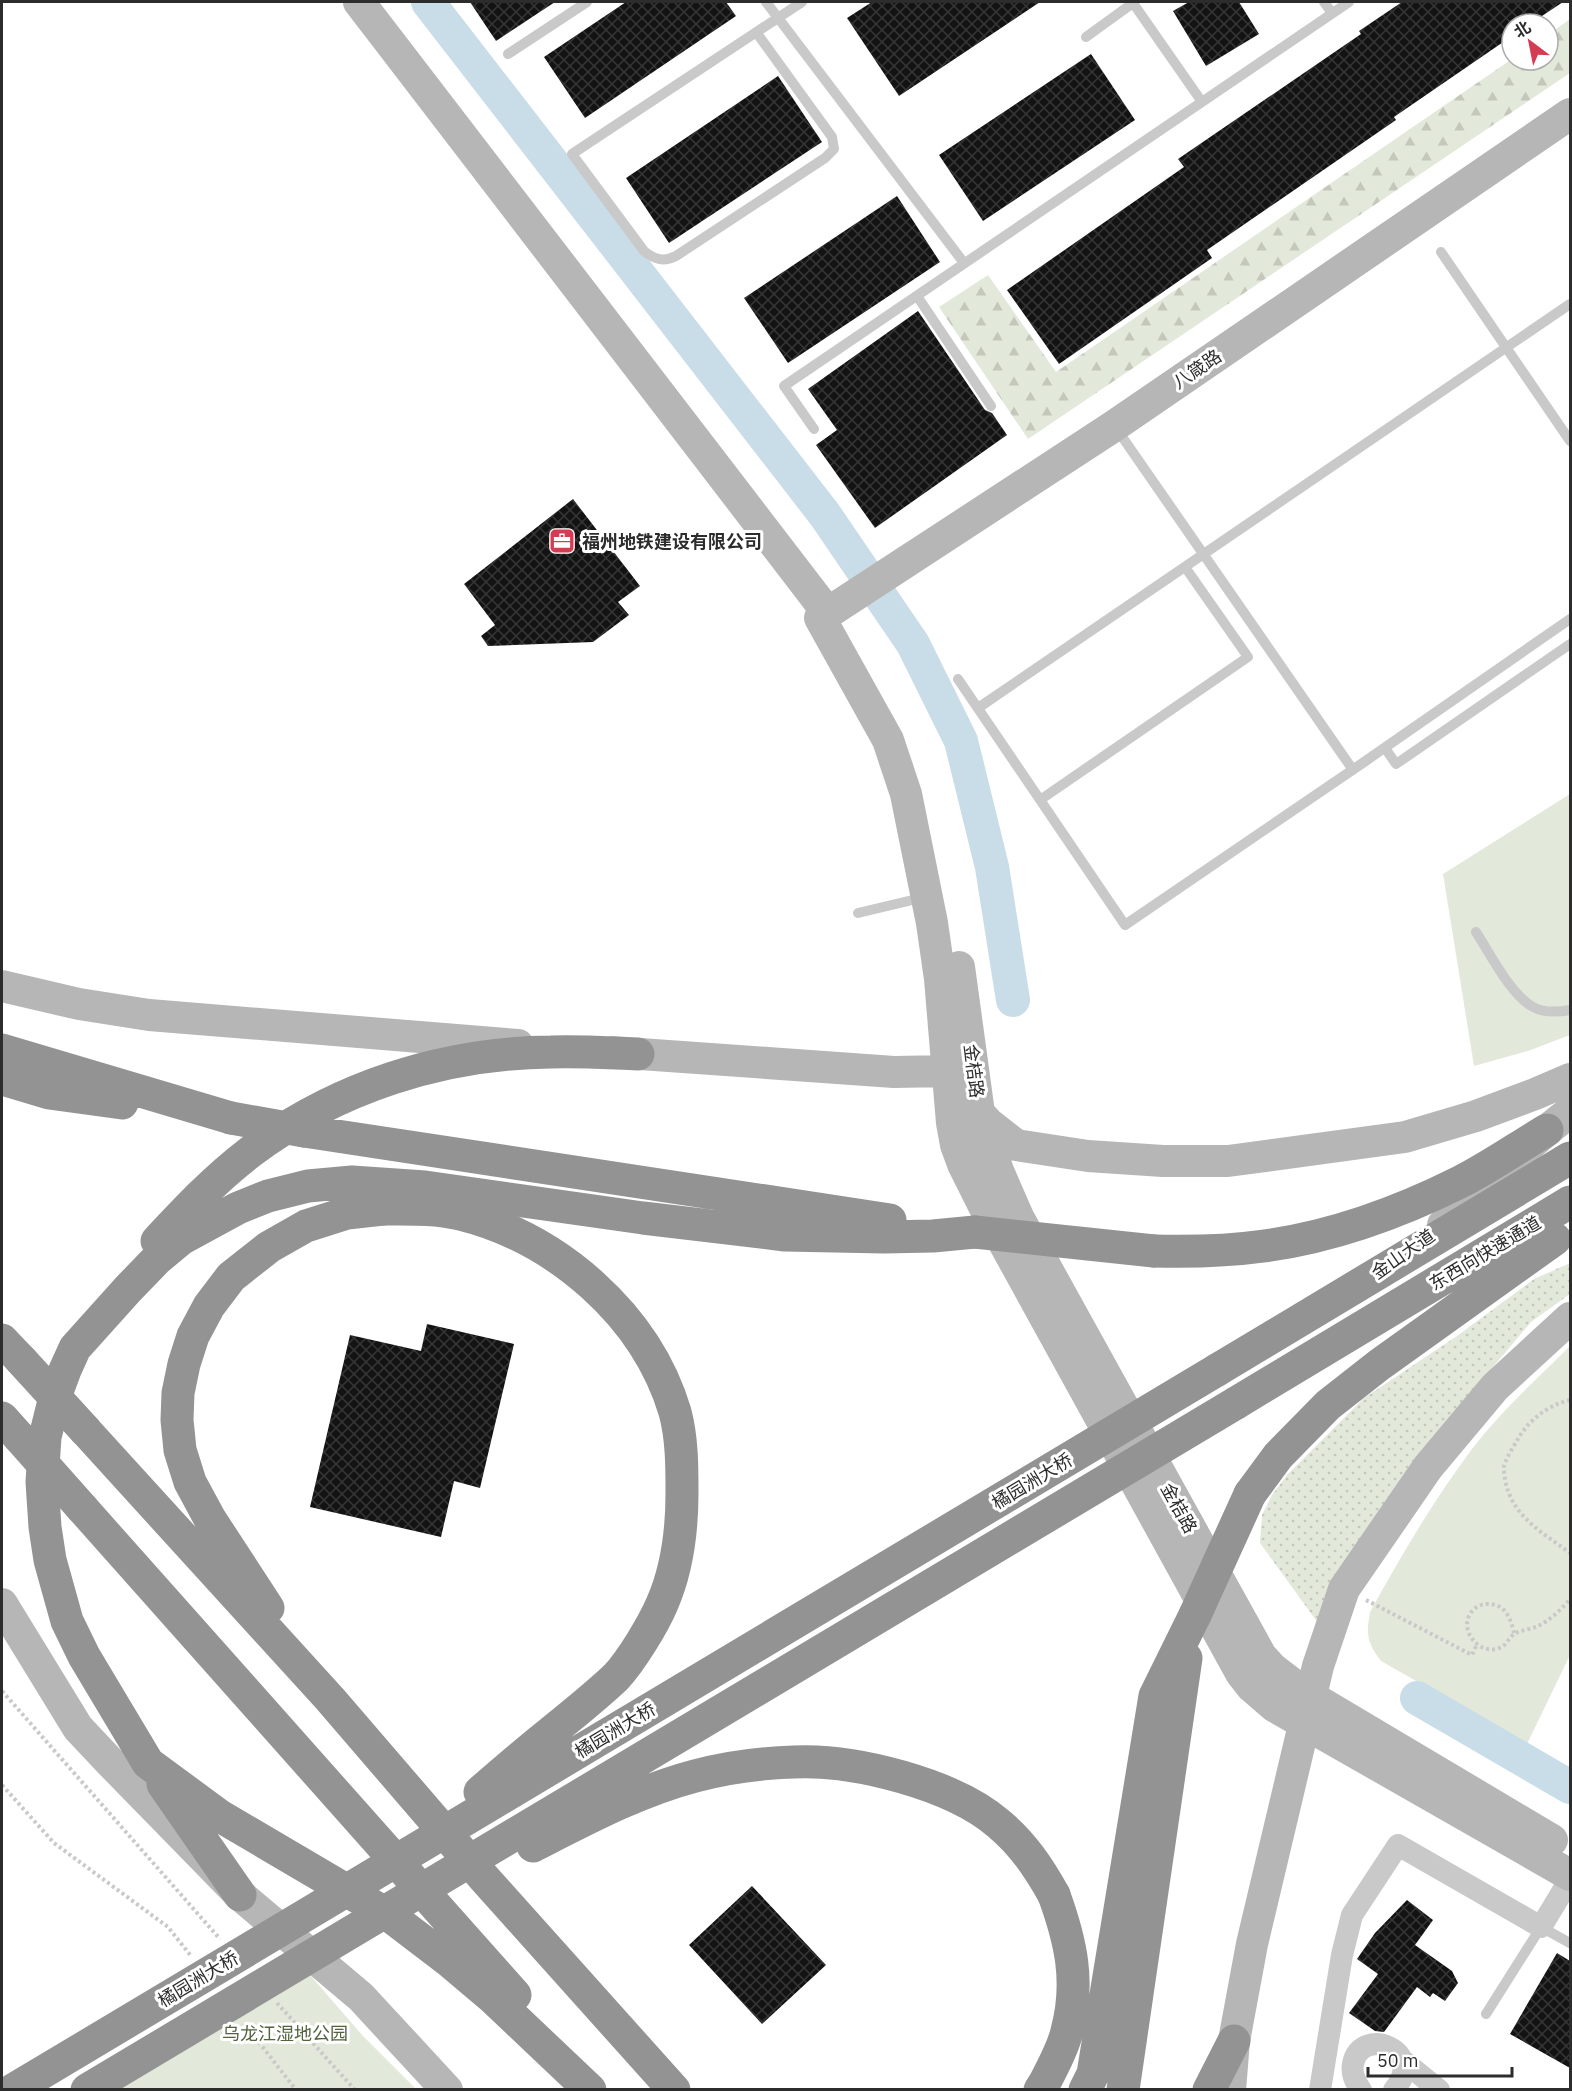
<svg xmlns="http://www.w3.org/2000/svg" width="1572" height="2091" font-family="'IBM Plex Sans','Noto Sans SC',sans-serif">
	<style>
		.grass { fill: url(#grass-dots) }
		.forest { fill: url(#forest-firs) }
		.green { fill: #e3e9da }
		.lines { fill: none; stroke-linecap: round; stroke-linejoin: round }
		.river { stroke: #c8dde7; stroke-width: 34 }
		.building { fill: url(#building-cross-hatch) }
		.path { stroke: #c9c9c9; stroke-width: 4; stroke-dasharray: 3 3; stroke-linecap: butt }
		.lane { stroke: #c9c9c9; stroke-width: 10 }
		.street { stroke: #c9c9c9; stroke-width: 22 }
		.secondary { stroke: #b6b6b6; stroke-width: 32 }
		.highway { stroke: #939393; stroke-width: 33 }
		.highway-bridge { stroke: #939393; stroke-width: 33 }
		.labels { text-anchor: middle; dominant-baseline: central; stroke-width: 6; stroke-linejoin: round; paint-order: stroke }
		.street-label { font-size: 18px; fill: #2c2c2c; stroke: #fff }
		.poi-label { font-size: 18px; font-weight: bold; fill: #2c2c2c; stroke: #fff; text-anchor: start }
		.park-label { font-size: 18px; fill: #52633e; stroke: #fff }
	</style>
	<defs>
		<pattern id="grass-dots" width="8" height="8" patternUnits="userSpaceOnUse" patternTransform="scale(1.5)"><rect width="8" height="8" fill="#e3e9da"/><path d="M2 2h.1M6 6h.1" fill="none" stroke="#c3c8bb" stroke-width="1.8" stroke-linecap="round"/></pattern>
		<pattern id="forest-firs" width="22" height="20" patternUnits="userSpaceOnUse" patternTransform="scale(1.5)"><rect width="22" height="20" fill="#e3e9da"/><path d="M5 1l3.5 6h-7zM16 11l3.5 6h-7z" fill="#c3c8bb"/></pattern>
		<pattern id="building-cross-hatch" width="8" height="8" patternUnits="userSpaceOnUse" patternTransform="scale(1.5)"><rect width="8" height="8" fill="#131313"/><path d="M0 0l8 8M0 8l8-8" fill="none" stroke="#363636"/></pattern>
	</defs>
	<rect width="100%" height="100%" fill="#fff"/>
	<path class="grass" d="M1570,1263V1294L1531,1322L1439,1431L1318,1623L1260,1543L1262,1515L1272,1495L1287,1475L1364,1398L1457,1336L1534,1279Z"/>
	<path class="forest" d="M1570,19V73L1028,439L939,307L988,275L1056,372L1512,59L1548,60V35Z"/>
	<path class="green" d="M1570,794V1035L1528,1051L1474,1066L1443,874Z
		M1570,1346V1655L1527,1744L1381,1661C1367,1643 1366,1634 1370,1612C1401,1556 1433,1501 1472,1449C1501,1411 1537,1379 1570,1346Z
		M297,1960L363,2036L416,2089L82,2090Z"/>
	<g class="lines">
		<path class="river" d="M428,2L825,515L913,644L961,741L992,867L1013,1000
			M1417,1698L1570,1787"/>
	</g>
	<path class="building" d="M470,2H555L496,41Z
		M626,2H726L736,16L585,118L544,57Z
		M872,2H1040L899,96L847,18Z
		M1189,2H1239L1259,34L1206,66L1173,11Z
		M1402,2H1563L1530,24H1512V36L1394,117L1396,120L1207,250L1212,258L1059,364L1007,290L1184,167L1178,159L1361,34L1359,31Z
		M1091,54L1135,120L983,221L939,155Z
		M778,76L822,142L669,243L626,178Z
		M897,196L940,262L788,363L744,298Z
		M918,311L985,410L992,413L1007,435L875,528L816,445L837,430L808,389Z
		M573,499L640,586L618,602L629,615L593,642L488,646L481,636L495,625L464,584Z
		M427,1324L514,1344L480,1488L454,1481L441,1537L310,1507L350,1335L421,1351Z
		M752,1886L826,1965L762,2024L689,1945Z
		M1407,1900L1433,1920L1415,1945L1452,1971L1458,1983L1445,2001L1433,1993L1430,1997L1417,1987L1384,2032L1375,2031L1349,2013L1378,1974L1357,1959L1375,1933Z
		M1557,1953L1570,1961V2068L1510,2034Z"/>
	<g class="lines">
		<path class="path" d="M1570,1400C1549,1405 1531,1418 1519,1437C1514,1446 1507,1456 1504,1466C1503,1470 1505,1475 1505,1479C1511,1516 1543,1533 1570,1553
			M1366,1600L1472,1655L1477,1644
			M1514,1633C1512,1624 1508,1610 1498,1606C1473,1596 1455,1625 1477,1644C1483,1649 1492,1651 1499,1648C1507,1646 1509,1636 1516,1633C1522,1630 1531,1629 1538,1626C1550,1620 1562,1609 1570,1599
			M2,1691L220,1939
			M2,1785L54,1843L168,1927L191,1956
			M277,2003L355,2090
			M244,2023L296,2090"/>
		<path class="lane" d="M766,2L964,263
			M1324,2L1332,13
			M756,32L832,137L834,149L825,158L676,256C664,262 655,260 644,251L572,154L802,2
			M1086,37L1133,3L1202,102
			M508,54L587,2
			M1441,252L1570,441
			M917,296L991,406
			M1116,428L1353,770
			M814,429L784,386L1349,2
			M958,679L1125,925L1367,760L1570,619
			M978,708L1570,304
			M1385,748L1396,764L1570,644
			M1040,800L1248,657L1185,567
			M858,913L925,897
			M1476,932C1491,955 1510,994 1533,1007C1544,1013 1559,1012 1570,1010
			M1486,2014L1541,1927L1570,1943"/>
		<path class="street" d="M1401,2059L1439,2090
			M1320,2090L1342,1955L1352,1915L1398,1845L1541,1927L1570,1879
			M1361,2090C1355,2082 1351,2074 1353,2064C1361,2024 1428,2051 1394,2090"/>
		<path class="secondary" d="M359,2L827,612
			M1570,114L1114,426L820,618L888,740L906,794L932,923L940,979L952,1123L956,1145L963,1164L986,1210L1241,1673L1252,1687L1274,1706L1570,1875
			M959,967L979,1113L998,1171L1018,1217L1261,1656L1273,1669L1303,1692L1552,1840
			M2,986L79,1004L149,1015L518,1045
			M612,1052L894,1072L948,1071L959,1078L969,1092L979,1113L989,1124L1016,1145L1088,1156L1163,1161H1228L1405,1137L1476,1116L1535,1094L1570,1079
			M1443,1225C1485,1186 1525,1146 1570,1112
			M2,1604L78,1728L111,1763L240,1895L361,1997L447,2090
			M1230,2090L1234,2041L1252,1944L1318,1666L1344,1589L1428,1467L1495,1387L1570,1318"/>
		<path class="highway" d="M2,1050L231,1118
			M2,1079L49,1093L122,1103
			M304,1131L890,1220
			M157,1241C186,1210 215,1179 249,1153C336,1087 443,1053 551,1052C580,1051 609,1053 638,1054
			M1154,1251C1191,1252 1228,1251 1264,1246C1331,1237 1400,1212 1460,1182C1490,1167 1518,1147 1547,1130
			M2,1340L21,1360
			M1217,1370L1570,1158
			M1236,1403L1570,1202
			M2,1418L19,1437
			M85,1430L330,1699L484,1878L674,2090
			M1250,1494L1278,1456L1328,1405L1379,1365L1555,1239
			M82,1508L515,1995
			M268,1608L210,1519L190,1482L180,1450L177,1420L178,1393L184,1364L193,1336L209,1306L231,1277L269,1247L306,1226L347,1213L383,1209
			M163,1784L240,1895
			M590,2090L494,1999L449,1961L390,1916L220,1816L148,1763L84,1656L67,1621L50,1560L45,1527L42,1482L45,1437L55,1397L65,1370L75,1348L128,1289L157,1259L181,1239L238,1208L268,1196L308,1186L352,1182L425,1187L643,1218L785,1235L884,1237L933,1236L975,1232
			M1040,2090L1045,2082C1053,2066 1063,2049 1067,2031C1080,1982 1071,1942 1054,1895
			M1085,2090L1093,2074L1155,1696L1195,1615
			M1123,2090L1186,1658
			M1209,2090L1234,2041"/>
		<path class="highway-bridge" d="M231,1118L304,1131
			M383,1209C409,1209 435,1208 460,1214C557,1238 646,1315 675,1412C682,1438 682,1466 682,1493C682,1530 677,1570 662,1604C653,1625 631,1661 616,1677C595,1697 572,1715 550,1733C526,1752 503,1772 480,1792
			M975,1232L1154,1251
			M21,1360L85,1430
			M19,1437L82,1508
			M1195,1615L1250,1494
			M533,1846C586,1819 638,1791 695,1776C728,1767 761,1763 794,1762C854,1759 953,1784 999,1824C1023,1844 1039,1868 1054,1895
			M13,2090L1217,1370
			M87,2090L1236,1403"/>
	</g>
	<defs>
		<g id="office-square" transform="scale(1.35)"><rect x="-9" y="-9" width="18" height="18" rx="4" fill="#d53c53" stroke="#fff"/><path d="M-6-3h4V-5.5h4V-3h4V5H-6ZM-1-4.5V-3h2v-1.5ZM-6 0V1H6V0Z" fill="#fff"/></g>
	</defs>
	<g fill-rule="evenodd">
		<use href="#office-square" x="562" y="541"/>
	</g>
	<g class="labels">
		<g class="street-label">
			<text transform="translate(1197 369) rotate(-34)">八箴路</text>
			<text transform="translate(974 1071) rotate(83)">金桔路</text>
			<text transform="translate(1485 1253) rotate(-31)">东西向快速通道</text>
			<text transform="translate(1403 1254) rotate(-35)">金山大道</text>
			<text transform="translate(1032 1481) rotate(-31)">橘园洲大桥</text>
			<text transform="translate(1179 1508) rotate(61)">金桔路</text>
			<text transform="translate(615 1730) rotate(-31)">橘园洲大桥</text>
			<text transform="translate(198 1979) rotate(-31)">橘园洲大桥</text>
		</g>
		<g class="poi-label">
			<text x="582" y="541">福州地铁建设有限公司</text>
		</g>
		<g class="park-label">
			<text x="285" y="2033">乌龙江湿地公园</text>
		</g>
	</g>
	<rect width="1572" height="2091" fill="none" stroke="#2c2c2c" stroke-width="6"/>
	<g transform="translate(1530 42) rotate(328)"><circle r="28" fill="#ffffff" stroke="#ababab" stroke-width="1.5"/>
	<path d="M0-4.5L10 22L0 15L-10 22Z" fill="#d53c53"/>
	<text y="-9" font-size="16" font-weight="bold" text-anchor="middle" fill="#2c2c2c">北</text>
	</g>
	<path d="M1368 2067v9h144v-9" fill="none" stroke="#2c2c2c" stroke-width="3"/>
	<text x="1377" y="2067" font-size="18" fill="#2c2c2c" stroke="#ffffff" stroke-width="4.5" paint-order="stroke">50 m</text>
</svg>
